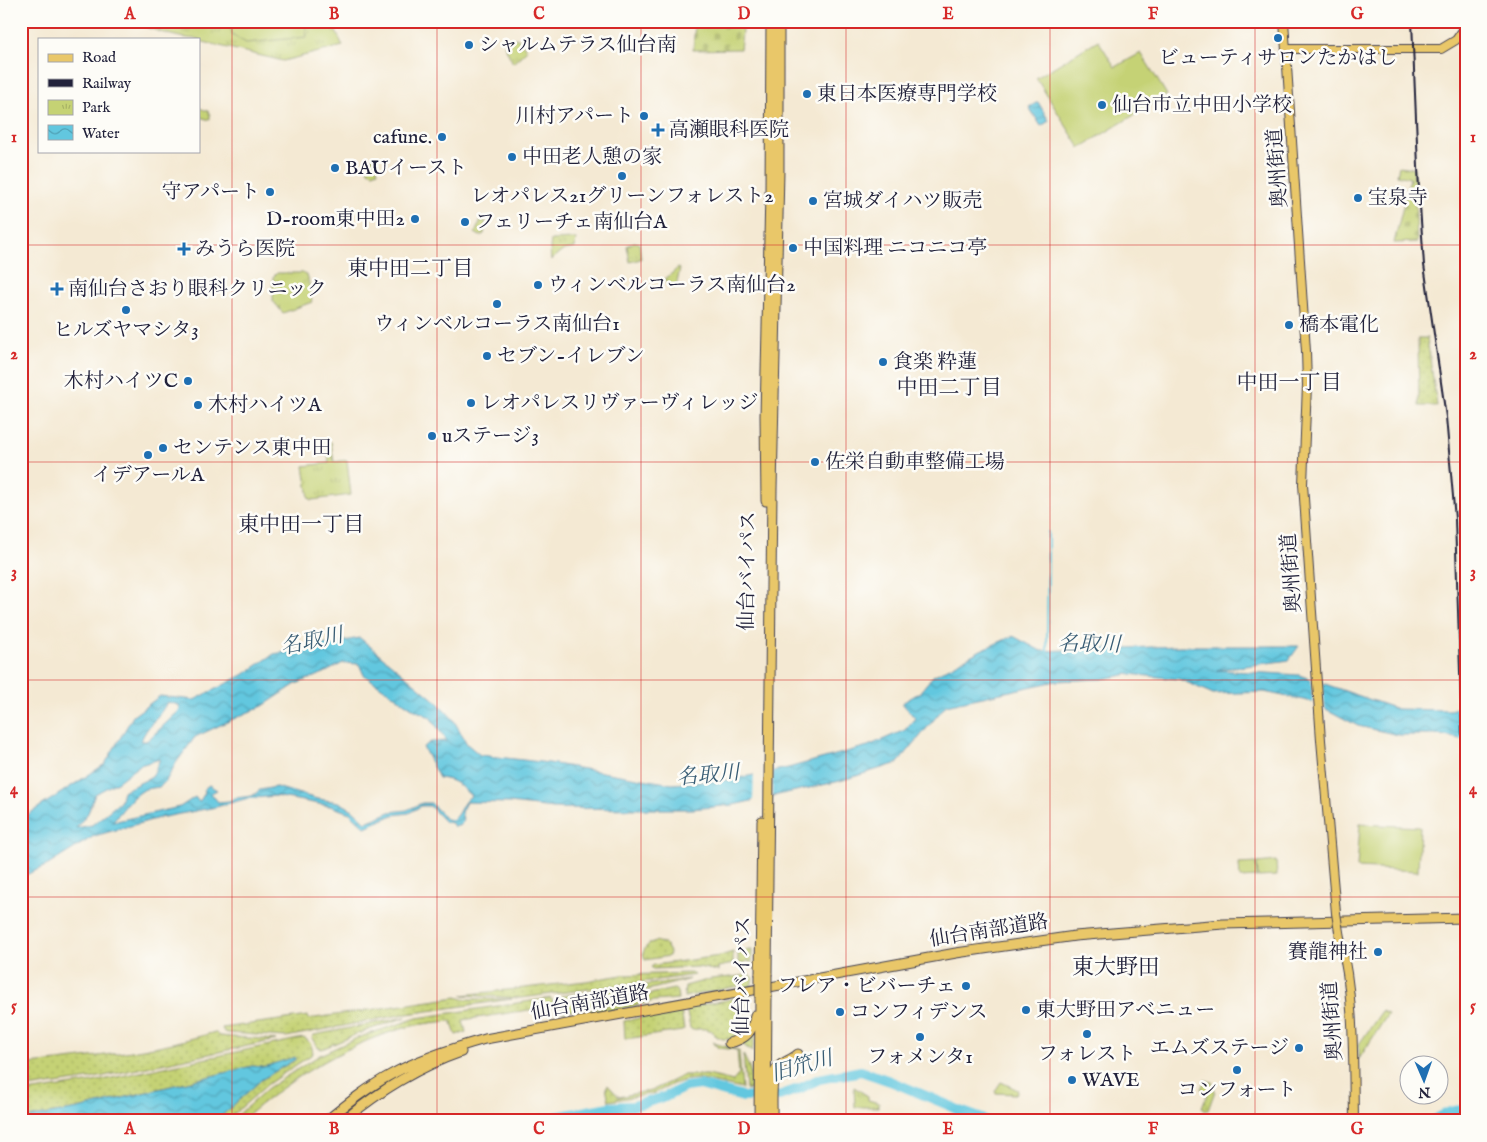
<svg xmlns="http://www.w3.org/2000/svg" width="1487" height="1142" font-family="'IM FELL English','Noto Serif JP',serif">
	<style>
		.grass { fill: url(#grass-dots); stroke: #747a58 }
		.cemetery { fill: url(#cemetery-stones); stroke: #747a58 }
		.park { fill: url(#park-tufts); stroke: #747a58 }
		.pitch { fill: #c5d274; stroke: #747a58 }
		.water { fill: url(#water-waves); stroke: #42748d; fill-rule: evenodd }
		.pier { fill: #f4e9d3 }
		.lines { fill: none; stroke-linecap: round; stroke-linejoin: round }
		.stream { stroke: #62c7df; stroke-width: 2 }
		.river { stroke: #62c7df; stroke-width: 10 }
		.major-casing { stroke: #424052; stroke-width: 10 }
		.highway-casing { stroke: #424052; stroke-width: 11 }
		.major { stroke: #e9c769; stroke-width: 8 }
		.highway { stroke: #e9c769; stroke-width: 9 }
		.rail { stroke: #22223b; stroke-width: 2 }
		.major-bridge-casing { stroke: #424052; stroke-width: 10; stroke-linecap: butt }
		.highway-bridge-casing { stroke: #424052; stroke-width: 11; stroke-linecap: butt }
		.major-bridge { stroke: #e9c769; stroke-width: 8 }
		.highway-bridge { stroke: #e9c769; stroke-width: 9 }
		.grid { fill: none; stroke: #d62828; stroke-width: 1; stroke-opacity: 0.55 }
		.poi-dot { fill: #1f6fb2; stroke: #fdfcf7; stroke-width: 2 }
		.labels { text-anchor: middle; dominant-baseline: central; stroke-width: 5; stroke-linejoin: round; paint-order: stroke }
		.poi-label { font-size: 20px; fill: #22223b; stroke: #fdfcf7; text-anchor: start }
		.street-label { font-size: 20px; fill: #22223b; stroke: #fdfcf7 }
		.neighbourhood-label { font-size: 21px; fill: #22223b; stroke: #fdfcf7 }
		.water-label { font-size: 21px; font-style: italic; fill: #385c74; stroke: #fdfcf7 }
		.quarter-label { font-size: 22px; fill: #22223b; stroke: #fdfcf7 }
		.neatline { fill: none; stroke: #d62828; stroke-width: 2 }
		.grid-label { font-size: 16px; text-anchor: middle; font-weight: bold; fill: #d62828 }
	</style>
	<defs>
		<pattern id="grass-dots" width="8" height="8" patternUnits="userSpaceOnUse" patternTransform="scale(1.25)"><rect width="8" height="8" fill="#c5d274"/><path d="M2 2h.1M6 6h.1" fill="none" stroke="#a9b465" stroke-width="1.8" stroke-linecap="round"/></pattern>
		<pattern id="cemetery-stones" width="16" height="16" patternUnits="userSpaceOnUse" patternTransform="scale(1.25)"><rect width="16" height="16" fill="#c5d274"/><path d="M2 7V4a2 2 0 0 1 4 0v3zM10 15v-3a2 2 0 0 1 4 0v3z" fill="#a9b465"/></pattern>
		<pattern id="park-tufts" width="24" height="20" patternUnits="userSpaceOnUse" patternTransform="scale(1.25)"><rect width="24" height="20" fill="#c5d274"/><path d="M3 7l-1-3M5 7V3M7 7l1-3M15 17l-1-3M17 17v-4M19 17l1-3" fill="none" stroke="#a9b465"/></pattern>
		<pattern id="water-waves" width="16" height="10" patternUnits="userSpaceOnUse" patternTransform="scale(1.25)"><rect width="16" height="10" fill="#62c7df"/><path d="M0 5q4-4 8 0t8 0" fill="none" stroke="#50a1b6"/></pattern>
	</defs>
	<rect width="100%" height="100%" fill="#fdfcf7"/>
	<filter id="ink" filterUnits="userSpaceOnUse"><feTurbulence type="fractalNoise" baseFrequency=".02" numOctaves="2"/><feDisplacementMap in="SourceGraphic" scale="10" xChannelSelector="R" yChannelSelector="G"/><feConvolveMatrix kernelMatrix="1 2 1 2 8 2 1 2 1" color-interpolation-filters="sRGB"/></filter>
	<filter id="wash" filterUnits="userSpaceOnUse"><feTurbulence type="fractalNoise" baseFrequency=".0096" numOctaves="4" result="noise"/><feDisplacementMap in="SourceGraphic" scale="20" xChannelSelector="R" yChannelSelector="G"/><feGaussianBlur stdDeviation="1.12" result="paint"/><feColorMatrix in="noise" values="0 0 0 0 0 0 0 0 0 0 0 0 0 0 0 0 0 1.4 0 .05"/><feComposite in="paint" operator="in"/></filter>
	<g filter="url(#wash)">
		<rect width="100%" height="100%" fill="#f4e9d3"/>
		<path class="grass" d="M1418,338H1427L1437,406H1419Z
			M656,941L666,945L670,952L669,956L645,960L643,953C646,946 648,943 656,941Z
			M752,950V962L749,963L748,960L746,961V963L738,964V951Z
			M733,952V964L718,967V971L698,967L653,969L651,967L654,965L720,956Z
			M693,973L695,975L521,998L462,995L586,981L622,975Z
			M750,975L753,978L751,987L743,989V985L684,997L685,986L711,979Z
			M690,979L564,1012L560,1010L559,1000L561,996Z
			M674,989L677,991L678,999L654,1001L617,1010L545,1023L636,997Z
			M751,995L741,1023H737L736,1029H740L739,1037C732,1040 722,1041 715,1035C711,1031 714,1032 709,1030C703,1028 697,1029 692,1030L690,1028L686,1008Z
			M457,997L463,999H512L400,1015L286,1037L228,1033L224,1032L222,1028L308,1016V1019Z
			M551,998L555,1006L463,1020L466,1032L456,1035L451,1021C440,1022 428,1023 417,1025C355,1038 288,1079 241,1121H231L268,1088L320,1055L357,1038L417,1018Z
			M681,1010L684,1029L682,1031L625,1039L624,1021Z
			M406,1017L357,1034L322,1049L317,1047L312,1038L314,1035Z
			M215,1032L219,1036L276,1040L90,1079L21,1089V1065C86,1058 152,1051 215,1032Z
			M756,1032L752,1052L741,1043L748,1039Z
			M303,1038C310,1040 312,1046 313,1053L311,1055L268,1084L226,1121H216L261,1080L296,1059L263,1067L252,1066L78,1109L21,1119V1093L93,1082Z
			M713,1042C721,1047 731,1045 739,1051L742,1089L698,1079L686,1080L673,1084L655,1093L609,1101L606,1087L608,1085L619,1097L655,1089L684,1075H708L733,1081L739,1074L737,1050L718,1048Z
			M743,1054L750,1069L751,1090L746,1089Z"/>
		<path class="cemetery" d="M692,21H741L742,33L740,49L693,50L695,22Z
			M1399,166L1414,168L1417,242L1394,243L1410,178L1397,175Z"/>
		<path class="park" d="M127,21H331L343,46L283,61L199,41V39C175,39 150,28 127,21Z
			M515,38L518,39L527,50L513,63L504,45Z
			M199,108L208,111L210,115V120L199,117Z
			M374,158L378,171L373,173L368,171L365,161Z
			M481,220L486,222L484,234L480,236L475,233Z
			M576,239L575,248L564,250L551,260L550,248L551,240Z
			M634,242L639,243L641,259L630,262L627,246Z
			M678,268L680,269L676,287L673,289L664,280Z
			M277,273H303L308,277L312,302L283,313L273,301V277Z
			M327,442H331L334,462L347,460L351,495L312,500L309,498L304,466L329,463Z
			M1382,1011L1388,1014L1359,1059V1044Z
			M1205,1080L1212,1082L1215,1091L1208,1110L1205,1111L1202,1107L1207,1094L1201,1089Z
			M1001,1082L1018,1090L1016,1094L996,1093L995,1091Z
			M854,1087L868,1096V1100L879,1103L878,1107H855Z"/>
		<path class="pitch" d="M230,21H305L307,37L246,43L232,35Z
			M1098,40L1115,67L1141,53L1167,95L1080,148L1036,78Z
			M1360,824L1420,827L1418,871L1357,868Z
			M1276,861L1277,876L1258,877L1257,863Z
			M1256,863L1257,877L1240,878L1239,864Z"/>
		<path class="water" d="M1038,102L1049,121L1041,126L1029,107Z
			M1013,636L1041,651L1180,646H1299L1289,660L1217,670L1299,675L1397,709L1450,710L1466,705V740L1439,735H1399L1358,726L1313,702L1264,692L1213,694L1179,679L1129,674L1102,679L1056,681L946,705L898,763L840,781L733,805L692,809H642L553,808L510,803L466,802L461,812L463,819L461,825L454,827L452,823L445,822L430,806H421L409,813L393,815L365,827L350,813L330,806L275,796L245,799L216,807L159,818L94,836L48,865L21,877V819L105,764L133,716L160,696L194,700L243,675L274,654L360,638L438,703L453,719L467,744L480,755L549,763L672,784L729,780L788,768L868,746L905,730L915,718L902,703L919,693L933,676L981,650ZM343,663L359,664L364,675L415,710L430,717L447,741L431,742L423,747L439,778C456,780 459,785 471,796C459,805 462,812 452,820L446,819L431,803H422L407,810L390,812L366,822L353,810L339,802L317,799L276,787L260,790L252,796L235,798L229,801L218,802L211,793L217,790L209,785L204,789L205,793L199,802L195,797L180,807L112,822L133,797L145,789L159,787L166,781L176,763L195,737L244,714L263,706L296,684L324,673ZM167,702L179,705L180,710L149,739L146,741H141C146,726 160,717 167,702ZM160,759L152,777L123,791L120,802L92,825L76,828L88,813L95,794L117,782L140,765Z
			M295,1057L296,1059L261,1080L216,1121H21V1119L78,1109L252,1066L263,1067Z"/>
		<path class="pier" d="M1311,677L1323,681L1325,711L1313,705Z
			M773,768L772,798L753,802L754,772Z"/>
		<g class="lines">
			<path class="stream" d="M1047,652L1048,532"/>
			<path class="river" d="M533,1121L609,1107L633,1106L665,1097L685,1087L700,1085L743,1097L779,1096L801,1088L819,1079L861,1071L890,1081L948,1105L960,1111L988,1121
				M1433,1121C1443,1114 1454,1109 1466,1110"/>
		</g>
	</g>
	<g filter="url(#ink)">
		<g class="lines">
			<g class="major-casing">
				<path id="major" d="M1284,21L1306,351L1307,385L1303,484L1321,740L1336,913
					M1286,49H1441L1456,40L1466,26
					M1340,938C1355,997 1353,1060 1354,1121"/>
			</g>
			<g class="highway-casing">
				<path id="highway" d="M766,501L765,416L770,193L771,21
					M760,974L762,821
					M767,974L772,489L779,171V21
					M729,1043C746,1039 753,1032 755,1015
					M326,1121C347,1104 368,1087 392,1074C421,1058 453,1048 485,1039L956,953L1075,936L1223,924L1466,918
					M343,1121C378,1092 418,1067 461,1052
					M759,1121L760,998
					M766,1121L767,998
					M772,1121C773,1109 769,1075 778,1067C784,1061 792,1060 798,1054"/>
			</g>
			<use href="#major" class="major"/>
			<use href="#highway" class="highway"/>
			<path class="rail" d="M1412,21L1419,191L1424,265L1446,417L1455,519L1466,856"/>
			<g class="major-bridge-casing">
				<path id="major-bridge" d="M1336,913L1340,938"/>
			</g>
			<g class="highway-bridge-casing">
				<path id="highway-bridge" d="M767,974V998
					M760,998V974"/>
			</g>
			<use href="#major-bridge" class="major-bridge"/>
			<use href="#highway-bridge" class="highway-bridge"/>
		</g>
	</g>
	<path class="grid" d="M232,21V1121M437,21V1121M641,21V1121M846,21V1121M1050,21V1121M1255,21V1121M21,245H1466M21,462H1466M21,680H1466M21,897H1466"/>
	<g class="poi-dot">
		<circle cx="1278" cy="38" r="5"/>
		<circle cx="469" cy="45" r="5"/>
		<circle cx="807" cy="94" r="5"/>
		<circle cx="1102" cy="105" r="5"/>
		<circle cx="644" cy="116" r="5"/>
		<path d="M655.5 122.5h5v5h5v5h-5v5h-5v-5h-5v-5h5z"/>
		<circle cx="442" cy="137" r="5"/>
		<circle cx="512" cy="157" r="5"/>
		<circle cx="335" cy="168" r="5"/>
		<circle cx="622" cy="176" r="5"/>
		<circle cx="270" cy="192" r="5"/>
		<circle cx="1358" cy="198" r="5"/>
		<circle cx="813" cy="201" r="5"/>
		<circle cx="415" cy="219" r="5"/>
		<circle cx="465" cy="222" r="5"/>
		<circle cx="793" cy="248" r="5"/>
		<path d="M181.5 241.5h5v5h5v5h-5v5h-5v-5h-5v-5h5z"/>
		<circle cx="538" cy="285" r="5"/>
		<path d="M54.5 281.5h5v5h5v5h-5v5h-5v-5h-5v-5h5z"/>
		<circle cx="497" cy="304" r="5"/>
		<circle cx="126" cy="310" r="5"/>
		<circle cx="1289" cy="325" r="5"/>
		<circle cx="487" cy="356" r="5"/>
		<circle cx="883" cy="362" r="5"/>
		<circle cx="188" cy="381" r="5"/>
		<circle cx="471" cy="403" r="5"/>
		<circle cx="198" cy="405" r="5"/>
		<circle cx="432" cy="436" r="5"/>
		<circle cx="163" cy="448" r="5"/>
		<circle cx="148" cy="455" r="5"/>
		<circle cx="815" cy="462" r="5"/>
		<circle cx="1378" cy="952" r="5"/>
		<circle cx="966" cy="986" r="5"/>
		<circle cx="1026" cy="1010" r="5"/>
		<circle cx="840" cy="1012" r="5"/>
		<circle cx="1087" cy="1034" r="5"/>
		<circle cx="920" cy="1037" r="5"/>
		<circle cx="1299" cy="1048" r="5"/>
		<circle cx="1237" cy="1070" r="5"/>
		<circle cx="1072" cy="1080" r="5"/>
	</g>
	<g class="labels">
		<g class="poi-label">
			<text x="479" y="45">シャルムテラス仙台南</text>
			<text x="1278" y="58" text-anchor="middle">ビューティサロンたかはし</text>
			<text x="817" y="94">東日本医療専門学校</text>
			<text x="1112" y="105">仙台市立中田小学校</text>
			<text x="634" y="116" text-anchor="end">川村アパート</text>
			<text x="669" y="130">高瀬眼科医院</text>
			<text x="432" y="137" text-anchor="end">cafune.</text>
			<text x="522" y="157">中田老人憩の家</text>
			<text x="345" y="168">BAUイースト</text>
			<text x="260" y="192" text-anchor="end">守アパート</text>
			<text x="622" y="196" text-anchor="middle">レオパレス21グリーンフォレスト2</text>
			<text x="1368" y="198">宝泉寺</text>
			<text x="823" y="201">宮城ダイハツ販売</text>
			<text x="405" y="219" text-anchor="end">D-room東中田2</text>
			<text x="475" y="222">フェリーチェ南仙台A</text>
			<text x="803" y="248">中国料理 ニコニコ亭</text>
			<text x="195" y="249">みうら医院</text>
			<text x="548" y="285">ウィンベルコーラス南仙台2</text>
			<text x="68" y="289">南仙台さおり眼科クリニック</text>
			<text x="497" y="324" text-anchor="middle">ウィンベルコーラス南仙台1</text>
			<text x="1299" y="325">橋本電化</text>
			<text x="126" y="330" text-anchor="middle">ヒルズヤマシタ3</text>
			<text x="497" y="356">セブン-イレブン</text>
			<text x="893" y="362">食楽 粋蓮</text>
			<text x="178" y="381" text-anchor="end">木村ハイツC</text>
			<text x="481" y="403">レオパレスリヴァーヴィレッジ</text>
			<text x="208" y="405">木村ハイツA</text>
			<text x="442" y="436">uステージ3</text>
			<text x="173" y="448">センテンス東中田</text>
			<text x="825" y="462">佐栄自動車整備工場</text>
			<text x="148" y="475" text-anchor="middle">イデアールA</text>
			<text x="1368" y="952" text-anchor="end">賽龍神社</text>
			<text x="956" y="986" text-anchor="end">フレア・ビバーチェ</text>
			<text x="1036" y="1010">東大野田アベニュー</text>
			<text x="850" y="1012">コンフィデンス</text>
			<text x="1289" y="1048" text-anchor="end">エムズステージ</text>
			<text x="1087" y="1054" text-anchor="middle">フォレスト</text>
			<text x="920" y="1057" text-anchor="middle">フォメンタ1</text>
			<text x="1082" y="1080">WAVE</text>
			<text x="1237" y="1090" text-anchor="middle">コンフォート</text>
		</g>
		<g class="street-label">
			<text transform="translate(1278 168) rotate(-94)">奥州街道</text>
			<text transform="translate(748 571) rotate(-89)">仙台バイパス</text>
			<text transform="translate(1292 573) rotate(-94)">奥州街道</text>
			<text transform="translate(989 931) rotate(-9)">仙台南部道路</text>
			<text transform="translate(743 976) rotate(-89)">仙台バイパス</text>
			<text transform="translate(590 1003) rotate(-10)">仙台南部道路</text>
			<text transform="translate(1333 1021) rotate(-94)">奥州街道</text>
		</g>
		<g class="neighbourhood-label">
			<text x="410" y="269">東中田二丁目</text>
			<text x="1289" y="383">中田一丁目</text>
			<text x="949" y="388">中田二丁目</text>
			<text x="301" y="525">東中田一丁目</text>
		</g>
		<g class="water-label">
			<text transform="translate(312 642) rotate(-12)">名取川</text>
			<text transform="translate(1089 645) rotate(1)">名取川</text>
			<text transform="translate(708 776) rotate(-5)">名取川</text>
			<text transform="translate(802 1067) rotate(-16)">旧笊川</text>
		</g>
		<g class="quarter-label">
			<text x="1116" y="968">東大野田</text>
		</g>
	</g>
	<rect width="1487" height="1142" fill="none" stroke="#fdfcf7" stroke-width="55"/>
	<rect x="38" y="38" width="162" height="115" fill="#fdfcf7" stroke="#a5a5ac"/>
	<rect x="48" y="54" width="25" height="8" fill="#e9c769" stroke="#a5a5ac"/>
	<text x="82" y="62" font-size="15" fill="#22223b">Road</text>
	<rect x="48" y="79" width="25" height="8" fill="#22223b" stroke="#a5a5ac"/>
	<text x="82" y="88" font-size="15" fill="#22223b">Railway</text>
	<rect x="48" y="100" width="25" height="15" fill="url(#park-tufts)" stroke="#a5a5ac"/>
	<text x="82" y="112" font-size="15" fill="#22223b">Park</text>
	<rect x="48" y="125" width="25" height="15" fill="url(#water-waves)" stroke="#a5a5ac"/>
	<text x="82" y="138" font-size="15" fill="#22223b">Water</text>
	<g transform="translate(1424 1080) rotate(178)"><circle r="24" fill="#fdfcf7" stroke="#a5a5ac"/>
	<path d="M0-4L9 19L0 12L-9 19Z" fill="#1f6fb2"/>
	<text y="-8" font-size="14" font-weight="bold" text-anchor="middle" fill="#22223b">N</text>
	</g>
	<rect x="28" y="28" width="1432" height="1086" class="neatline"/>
	<g class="grid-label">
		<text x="130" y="19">A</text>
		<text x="334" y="19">B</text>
		<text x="539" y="19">C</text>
		<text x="744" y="19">D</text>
		<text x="948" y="19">E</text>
		<text x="1153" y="19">F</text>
		<text x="1357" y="19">G</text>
		<text x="14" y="142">1</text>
		<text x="1473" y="142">1</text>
		<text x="14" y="359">2</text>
		<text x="1473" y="359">2</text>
		<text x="14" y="577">3</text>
		<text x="1473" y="577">3</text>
		<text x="14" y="794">4</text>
		<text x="1473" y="794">4</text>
		<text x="14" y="1011">5</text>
		<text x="1473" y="1011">5</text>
		<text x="130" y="1134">A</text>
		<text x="334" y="1134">B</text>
		<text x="539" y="1134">C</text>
		<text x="744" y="1134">D</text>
		<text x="948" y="1134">E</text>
		<text x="1153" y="1134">F</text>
		<text x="1357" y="1134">G</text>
	</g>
</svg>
